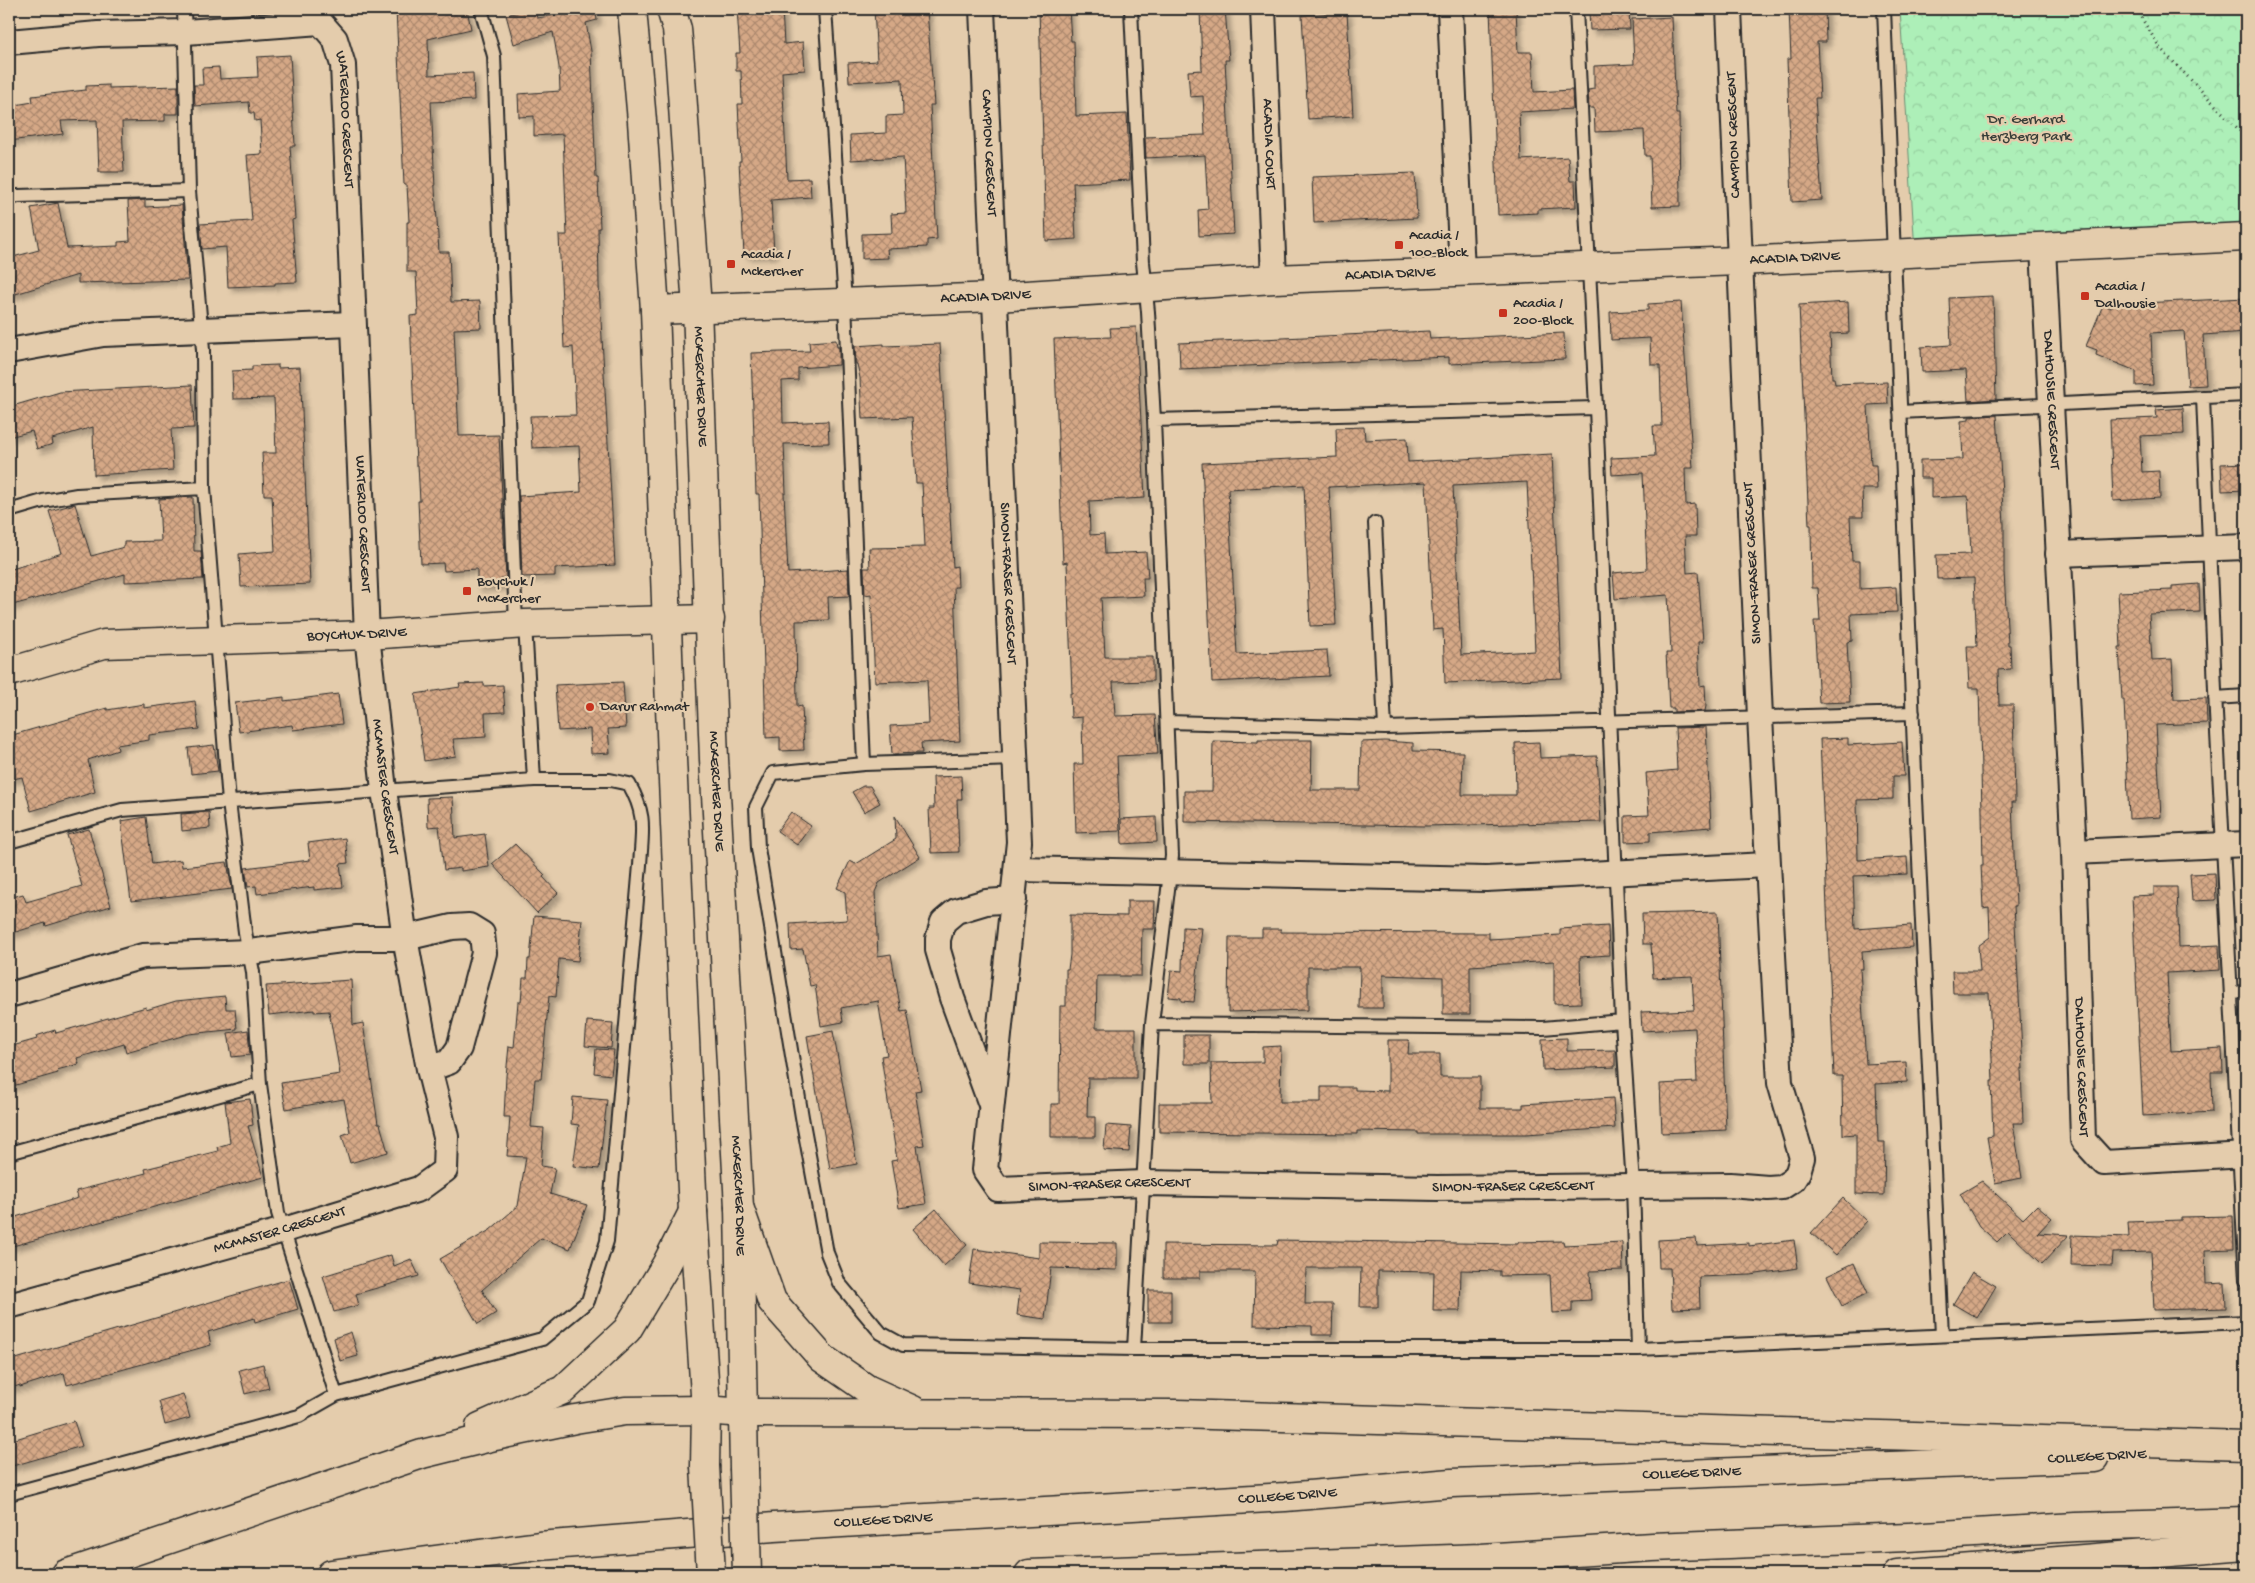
<svg xmlns="http://www.w3.org/2000/svg" width="2255" height="1583" font-family="'Gochi Hand',sans-serif">
	<style>
		.forest { fill: url(#forest-crowns); stroke: #6c8d72 }
		.building { fill: url(#building-cross-hatch); stroke: #2b2b2b; fill-rule: evenodd; filter: url(#shadow) }
		.lines { fill: none; stroke-linecap: round; stroke-linejoin: round }
		.service-casing { stroke: #2b2b2b; stroke-width: 16 }
		.minor-casing { stroke: #2b2b2b; stroke-width: 28 }
		.tertiary-casing { stroke: #2b2b2b; stroke-width: 31 }
		.secondary-casing { stroke: #2b2b2b; stroke-width: 31 }
		.motorway-casing { stroke: #2b2b2b; stroke-width: 31 }
		.path { stroke: #2b2b2b; stroke-width: 3; stroke-dasharray: 1 4; stroke-linecap: butt }
		.service { stroke: #e4ccac; stroke-width: 12 }
		.minor { stroke: #e4ccac; stroke-width: 24 }
		.tertiary { stroke: #e4ccac; stroke-width: 28 }
		.secondary { stroke: #e4ccac; stroke-width: 28 }
		.motorway { stroke: #e4ccac; stroke-width: 28 }
		.secondary-bridge-casing { stroke: #2b2b2b; stroke-width: 31; stroke-linecap: butt }
		.secondary-bridge { stroke: #e4ccac; stroke-width: 28 }
		.poi-dot { fill: #c8321e; stroke: #e4ccac; stroke-width: 2 }
		.labels { text-anchor: middle; dominant-baseline: central; stroke-width: 4.5; stroke-linejoin: round; paint-order: stroke }
		.street-label { font-size: 15px; fill: #2b2b2b; stroke: #e4ccac }
		.park-label { font-size: 15px; fill: #383f39; stroke: #e4ccac }
		.poi-label { font-size: 15px; fill: #2b2b2b; stroke: #e4ccac; text-anchor: start }
	</style>
	<defs>
		<pattern id="forest-crowns" width="20" height="18" patternUnits="userSpaceOnUse" patternTransform="scale(1.25)"><rect width="20" height="18" fill="#adefb8"/><path d="M2 6a3 3 0 1 1 6 0M12 15a3 3 0 1 1 6 0" fill="none" stroke="#95cd9e"/></pattern>
		<pattern id="building-cross-hatch" width="8" height="8" patternUnits="userSpaceOnUse" patternTransform="scale(1.25)"><rect width="8" height="8" fill="#d5a886"/><path d="M0 0l8 8M0 8l8-8" fill="none" stroke="#ad896e"/></pattern>
		<filter id="shadow"><feDropShadow dx="4.5" dy="4.5" stdDeviation="2.5" flood-color="#0004"/></filter>
	</defs>
	<rect width="100%" height="100%" fill="#e4ccac"/>
	<filter id="ink" filterUnits="userSpaceOnUse"><feTurbulence type="fractalNoise" baseFrequency=".02" numOctaves="2"/><feDisplacementMap in="SourceGraphic" scale="10" xChannelSelector="R" yChannelSelector="G"/><feConvolveMatrix kernelMatrix="1 2 1 2 8 2 1 2 1" color-interpolation-filters="sRGB"/></filter>
	<g filter="url(#ink)">
		<path class="forest" d="M1900,9H2246V237L1915,252Z"/>
		<path class="building" d="M396,9H467L471,29L428,39L429,75L473,73L474,100L431,102L435,189L439,252H449L451,302L480,301L481,328L454,329L459,436L499,435L506,578H502V586L477,587V569L444,571L443,563L421,564L418,501H420L418,465H416L410,316L418,315L416,272H407V222H409L407,185H404Z
			M530,9H534L537,18L595,9L597,20L586,23L591,51L596,178H598L600,228H598L599,286L615,565L555,568V576L522,577L519,496L581,492L579,446L532,448L530,416L576,415L573,347L564,348L559,235H567L563,134L534,136V116L519,117L518,94L560,91L559,67L553,32L514,44L506,15Z
			M737,9H782L784,44L803,42L805,70L782,72L787,179L810,178L811,197L771,200L774,254L744,255L739,161H741L738,104H742L741,71H736V53H740Z
			M874,9H927L934,105H930L937,239L927,240V247L887,249L888,258L862,259V234L892,233L891,214L906,213L903,157L851,160L850,135L886,133V116L903,115L902,79L849,82L848,63L877,61Z
			M1039,9H1069L1071,41H1074L1076,116L1127,114L1130,180L1073,183L1076,239L1046,241Z
			M1200,9H1225L1229,60H1225L1234,234L1199,236L1198,210L1208,209L1205,155L1146,158L1145,137L1205,135L1203,96L1190,97L1188,71L1202,70Z
			M1490,9H1516L1518,52H1532L1534,92L1572,90L1573,109L1519,112L1521,160L1568,157L1570,181H1575L1576,207L1538,209V213L1498,215Z
			M1629,9L1630,29L1590,30L1589,11Z
			M1789,9H1825L1826,42H1817L1820,98H1815L1822,200L1792,202L1787,59H1791Z
			M1347,12L1353,116L1308,119L1302,15Z
			M1672,17L1676,114H1679L1680,206L1652,207L1650,156H1645L1644,130L1595,132L1594,108H1589L1588,90L1594,89V66L1634,64L1632,19Z
			M290,55L295,146H290L295,219L292,220L297,282L275,283V285L228,287L226,247L202,249L200,224L252,221L247,155L262,154L260,120L255,121L254,113H250L249,102L195,106L194,85H203L202,68L219,67L220,79L258,77L257,57Z
			M109,85V88L178,86V114H165V121L122,122L124,172H99L97,120L61,121L63,134L9,141V106L33,102L32,96L86,90V86Z
			M1415,173L1417,218L1314,223L1312,177Z
			M145,200V207L182,205L188,280L78,283V275L9,296V258L39,250L31,208L58,203L67,248L118,246V242L130,241L128,201Z
			M1993,296L1996,399L1968,401L1966,370L1922,372L1921,347L1951,345L1949,298Z
			M2246,298V332L2203,335L2206,385L2188,386L2184,331L2151,333L2153,385L2136,386V371L2096,355L2097,350L2086,346L2103,305L2111,308L2114,302L2120,304Z
			M1681,302L1693,468H1685L1686,505L1695,504L1696,536H1685L1687,573L1698,572L1703,642H1698L1700,686L1705,685L1706,706L1705,711L1674,712V708H1669L1666,653H1671L1668,595L1615,599L1613,573L1647,570L1643,473L1612,475L1611,458L1655,456L1653,426H1662L1660,365H1651L1650,338L1611,340L1610,312L1648,310V304Z
			M1848,302L1849,333L1830,334L1832,378H1834L1835,384L1887,382L1888,404L1868,405L1871,465H1876L1877,489H1862L1863,517H1850L1852,561H1860V589L1896,587L1897,612L1851,614L1852,641L1847,642L1850,702L1819,703L1814,621H1820L1818,588H1812L1811,525H1809L1799,305Z
			M1136,327L1145,498L1089,501L1090,535L1104,534L1105,554L1146,552L1148,578H1143L1144,596L1101,598L1103,636H1104L1105,657H1153V681L1113,682L1115,716L1155,715L1158,754L1117,756L1120,831L1076,833L1074,764H1083L1082,717L1071,718L1070,693H1072L1067,562L1063,563L1054,339L1111,337L1110,328Z
			M1429,331L1430,339L1564,333L1565,359L1449,364V357L1180,369L1179,343Z
			M836,340L837,347H839V365L798,368V380L782,381L783,423L828,421L829,443L784,444L786,493H784L788,573L848,569L849,596L828,597L829,620L796,621L797,707L802,706L804,750L780,751V737L766,738L759,494H756L751,353L810,351L809,342Z
			M884,344V346L940,344L953,567L957,566L958,587H954L960,741L921,743L922,753L892,754L890,726L929,724L927,680L875,682L871,594L865,595L864,568H870L869,548L925,547L922,483H916L912,417L862,419L860,378L857,364H856L855,346Z
			M278,365V368L300,367L310,584L241,587L239,554L275,551L272,495H264L262,453H276L274,398L233,399L232,371L252,370V366Z
			M192,385L194,428L171,429L173,470L94,475L93,427L52,439L53,444L37,449L32,431L9,437V407L60,392Z
			M2183,408L2184,434L2140,436L2142,472L2159,471L2160,498L2113,501L2110,420L2157,418L2156,410Z
			M1997,415L2004,524V572L2008,645H2010L2011,669L1998,670L1999,705H2013L2015,802H2012L2016,906H2014L2023,1069H2021L2023,1123H2013L2022,1178L1995,1183L1987,1137L1993,1136L1991,1081H1993L1989,993H1953L1952,971H1980L1978,946L1990,937L1989,907L1983,908L1981,865H1983L1982,812L1979,688H1969L1967,646H1977L1974,578L1937,579L1936,555L1971,554L1968,496L1931,498V478H1920V460L1963,459L1961,421L1969,420V417Z
			M1364,427L1365,440L1407,438L1408,462L1552,454L1562,678L1445,683L1443,629L1433,630L1426,482L1329,487L1336,625L1310,626L1304,485L1228,489L1237,654L1327,650L1329,676L1212,682L1202,463L1337,457L1336,428ZM1527,482L1535,651L1461,655L1453,486Z
			M2246,463V490L2222,491L2221,464Z
			M193,497L194,551H201L203,579L125,582V574L9,606V570L62,553L49,511L75,504L91,556L124,547V542L161,541L159,499Z
			M2199,584L2200,612L2149,614L2152,660L2172,659L2174,699L2206,698L2207,723L2156,725L2161,817L2129,819L2124,700H2122L2119,647H2121L2118,592L2172,590V586Z
			M623,682L626,728L608,729L610,753L591,754L590,729L558,731L555,685Z
			M484,683V686L503,685L505,712L485,713L486,737L453,739L456,756L424,761L415,694L460,687L459,684Z
			M338,694L342,724L293,730L292,725L239,732L235,703L284,697V701Z
			M195,701L199,729L149,735V740L117,745L118,750L88,760L95,792L31,811L22,777L9,780V736L107,708V710L144,704V708Z
			M1706,727L1711,827L1650,832V841L1625,842V816L1649,815L1646,773L1677,770L1675,728Z
			M1848,738V745L1902,742L1904,776H1893V799L1857,800L1858,860L1907,857L1908,874L1853,876L1855,929L1911,925L1912,947L1862,951L1863,969H1860L1866,1064L1906,1062L1907,1082L1876,1084L1878,1142H1885L1884,1195L1856,1194V1134L1843,1135L1842,1076H1834L1820,739Z
			M1258,740H1312L1311,790H1360L1361,742L1385,741L1413,743V751L1463,752L1462,795H1516L1515,743L1539,742L1540,758L1597,756L1601,822L1426,826L1184,822V791H1212L1213,741L1258,742Z
			M214,745L218,771L191,774L188,748Z
			M961,776L962,799H957L959,852L931,853L929,808H934L933,777Z
			M863,786H870L880,803L864,812L852,792Z
			M453,797L455,838L485,834L489,867L461,871V868L444,870L439,826L428,827L427,798Z
			M209,812L210,828L182,831L181,814Z
			M791,812L811,826L797,845L777,831Z
			M895,816L920,857L879,883L875,892L878,956L891,954L901,1011L907,1010L921,1090L915,1091L924,1145L917,1146L926,1204L899,1208L891,1161L897,1160L881,1056L887,1055L878,1001L841,1008L843,1022L821,1026L815,985L810,986L803,949L791,950L790,924L847,920L845,892L837,888L850,861L856,864L896,839Z
			M146,817L152,864L181,860L182,867L227,862L232,889L131,901L121,821Z
			M1156,817L1157,842L1122,844L1121,819Z
			M89,829L111,906L46,926L45,923L9,934V898L23,894L26,902L82,886L67,835Z
			M345,838L348,863L340,864L343,887L314,890V887L257,894L256,886L248,887L245,868L310,860L308,843Z
			M515,844L545,875L543,877L558,893L537,913L492,864Z
			M2215,873L2216,900L2192,901L2190,874Z
			M2154,887H2177L2179,947L2219,945L2220,970L2167,973L2171,1051L2222,1048L2223,1072H2211L2212,1112L2143,1116L2132,896L2154,895Z
			M1127,901H1155L1154,929H1142L1141,976H1097L1096,1028H1136V1078H1088L1087,1117H1095V1137H1051V1104H1059L1060,1006H1066V969H1068L1070,955V915L1127,916Z
			M1718,912L1726,1130L1662,1133L1660,1084L1697,1082L1695,1028L1642,1031L1641,1012L1694,1010L1692,976L1653,978L1651,944H1643L1642,914Z
			M534,916L582,920L578,961L559,959L556,997L549,996L541,1079H535L531,1127L544,1128L541,1166L555,1168L550,1194L587,1205L570,1249L541,1238L482,1290L496,1313L478,1324L440,1259L490,1230L518,1206L526,1157L507,1156L510,1117H504L506,1076L509,1046L514,1047L518,1002H521L523,978H527L528,959H530Z
			M1608,926L1609,955L1580,957L1581,1003L1554,1004V961L1470,966V1014H1443V977L1383,975V1008H1359L1360,967H1308V1010L1228,1012L1229,937H1262V929H1281V932L1489,933V939L1560,935V929Z
			M1183,927L1202,928L1194,1002L1181,1001V998L1168,997L1171,970L1182,971Z
			M351,980L353,1025L363,1023L378,1124H380L388,1152L350,1163L342,1135L350,1132L344,1099L286,1109L281,1083L340,1074L329,1011L314,1012V1010L269,1015L266,986Z
			M225,996L226,1009H235L237,1029L189,1034L126,1052L124,1044L77,1058L79,1064L57,1070L58,1073L9,1087V1047L37,1039L36,1036L55,1030L56,1033L146,1007V1010L176,1001Z
			M587,1021L613,1023L611,1048L585,1046Z
			M248,1030L250,1055L232,1057L228,1033Z
			M833,1031L857,1164L830,1169L807,1036Z
			M1184,1035H1209V1064H1184Z
			M1567,1038V1051L1615,1050V1067L1543,1070L1542,1039Z
			M1388,1040H1409L1408,1054H1440V1077H1480V1108H1523V1104L1613,1098L1615,1128L1526,1134H1418V1132L1357,1131V1134L1159,1132V1103H1212L1211,1063L1263,1062V1047L1281,1046L1280,1102H1321V1087H1355V1090L1388,1091Z
			M596,1049L614,1050L611,1075L594,1073Z
			M573,1097L607,1100L599,1169L573,1166L579,1125L571,1124Z
			M250,1099L253,1125L248,1126L263,1177L9,1247V1219L78,1198L76,1191L146,1173L145,1169L218,1151L217,1147L230,1143L225,1102Z
			M1106,1125L1131,1127L1129,1152L1104,1150Z
			M1982,1181L2023,1219L2037,1205L2052,1218L2038,1233L2069,1235L2042,1264L2008,1231L1997,1242L1979,1226L1960,1194Z
			M1843,1198L1867,1221L1836,1255L1811,1233Z
			M936,1209L967,1245L944,1266L913,1229Z
			M2233,1216L2234,1249L2205,1250L2206,1284L2225,1283L2226,1308L2154,1310L2151,1252L2113,1253L2112,1266L2071,1265L2072,1235L2129,1237L2128,1222L2181,1220V1217Z
			M1696,1238L1697,1246L1749,1243V1246L1794,1240L1798,1268L1750,1275L1699,1277L1700,1308L1672,1309L1670,1268H1659L1658,1240Z
			M1278,1240L1518,1244V1242L1563,1241L1564,1245L1622,1242L1623,1270L1590,1271L1591,1300L1572,1301V1312L1552,1313L1550,1275L1500,1276V1271L1461,1270L1460,1311H1433L1434,1272L1378,1271V1307H1360L1361,1268H1306L1305,1304H1333L1332,1335H1312V1326L1254,1325L1255,1271H1200V1278H1163V1244L1277,1245Z
			M1039,1242L1117,1243V1270L1051,1268L1045,1319L1017,1315L1020,1290L969,1283L974,1249L1039,1258Z
			M391,1255L394,1266L411,1259L419,1276L356,1294L359,1305L334,1312L323,1276Z
			M1854,1263L1868,1293L1842,1306L1827,1276Z
			M1972,1272L1996,1286L1977,1318L1953,1304Z
			M289,1279L298,1309L255,1322L254,1318L208,1332L211,1345L67,1385L64,1373L20,1387V1385L9,1389V1361Z
			M1148,1290H1171V1322H1148Z
			M351,1332L358,1356L340,1361L334,1338Z
			M263,1364L269,1388L245,1394L239,1370Z
			M183,1394L190,1418L165,1425L159,1401Z
			M74,1421L82,1446L9,1467V1441Z"/>
		<g class="lines">
			<g class="service-casing">
				<path id="service" d="M184,9L189,191L203,350L204,488L229,802L245,932L253,972L260,1084L278,1213L336,1395
					M481,9L494,56L516,625
					M825,9L845,302L864,764
					M1131,9L1143,262L1148,312L1154,420L1172,856L1152,1024L1134,1349
					M1576,9L1596,408L1622,1021L1633,1185L1638,1349
					M1884,9L1916,798L1942,1335
					M9,199L18,196L189,191
					M2203,397L2216,714L2246,1280
					M1900,412L2246,395
					M1154,420L1596,408
					M9,511L43,501L77,495L204,488
					M1375,523L1385,728
					M525,624L534,780
					M2215,698L2246,696
					M1168,722L1385,728L1913,713
					M1016,759L864,764L773,773L756,807L758,848L802,1117L827,1253L839,1283L859,1307L881,1333L903,1345L1134,1349H1638L2246,1322
					M9,842L122,810L534,780H610L629,784C647,816 642,830 640,865L607,1241L588,1301L542,1339L336,1395L299,1416L9,1494
					M2232,993L2246,992
					M1152,1024L1543,1028L1622,1021
					M9,1153L260,1084"/>
			</g>
			<g class="minor-casing">
				<g id="minor">
					<path id="s1" d="M982,9L1019,842L985,1170L998,1189L1143,1183L1437,1188L1730,1185L1768,1188L1782,1187L1793,1180L1798,1172L1802,1158L1780,1083L1760,717L1729,9"/>
					<path id="s2" d="M1263,9L1274,279"/>
					<path d="M1450,9L1462,272"/>
					<path id="s3" d="M9,42L98,34L186,32L320,22L335,39L343,65L367,635L384,790L405,938H357L249,952L143,956L9,995"/>
					<path id="s4" d="M2043,248L2074,852L2083,1140L2104,1163L2246,1155"/>
					<path d="M9,351L103,334L352,324"/>
					<path d="M2058,554L2246,547"/>
					<path d="M2074,852L2246,844"/>
					<path d="M1017,869L1486,879L1767,865"/>
					<path d="M990,1102L952,998L938,950V939L943,922L956,911L986,902L1014,900"/>
					<path id="s5" d="M9,1306L284,1230L419,1189L445,1170L446,1137L429,1069L405,938L452,927L469,926L482,934L484,953L459,1048L449,1062L429,1069"/>
				</g>
			</g>
			<g class="tertiary-casing">
				<g id="tertiary">
					<path id="s6" d="M655,310L996,297L1274,279L1739,261L2246,237"/>
					<path id="s7" d="M9,672L104,644L367,635L525,624L710,619"/>
				</g>
			</g>
			<g class="secondary-casing">
				<g id="secondary">
					<path d="M632,9L642,121L655,310L672,759L693,1212L706,1410L705,1466"/>
					<path id="s8" d="M671,9L677,29L680,63L697,308L714,759L739,1207L744,1468"/>
				</g>
			</g>
			<g class="motorway-casing">
				<g id="motorway">
					<path d="M739,1207L772,1301L822,1358L867,1389L913,1410"/>
					<path d="M480,1427L563,1390L627,1330L666,1265L693,1212"/>
					<path d="M66,1574L422,1454L495,1436L575,1419L625,1411L706,1410L743,1413L1177,1414L2246,1446"/>
					<path id="s9" d="M331,1574L539,1546L774,1527L1285,1497L1452,1483L2095,1458"/>
					<path d="M1029,1574L1481,1558L1652,1547L1908,1537L2075,1527L2246,1522"/>
					<path d="M1897,1574L2246,1546"/>
				</g>
			</g>
			<path class="path" d="M2136,9L2160,48L2246,137"/>
			<use href="#service" class="service"/>
			<use href="#minor" class="minor"/>
			<use href="#tertiary" class="tertiary"/>
			<use href="#secondary" class="secondary"/>
			<use href="#motorway" class="motorway"/>
			<g class="secondary-bridge-casing">
				<path id="secondary-bridge" d="M705,1466L711,1574
					M744,1468L747,1574"/>
			</g>
			<use href="#secondary-bridge" class="secondary-bridge"/>
		</g>
	</g>
	<g class="poi-dot">
		<rect x="1394" y="240" width="10" height="10" rx="2.5"/>
		<rect x="726" y="259" width="10" height="10" rx="2.5"/>
		<rect x="2080" y="291" width="10" height="10" rx="2.5"/>
		<rect x="1498" y="308" width="10" height="10" rx="2.5"/>
		<rect x="462" y="586" width="10" height="10" rx="2.5"/>
		<circle cx="590" cy="707" r="5"/>
	</g>
	<g class="labels">
		<g class="street-label">
			<text stroke="none"><textPath href="#s3" startOffset="416">WATERLOO CRESCENT</textPath></text>
			<text transform="translate(1734 135) rotate(-92)">CAMPION CRESCENT</text>
			<text stroke="none"><textPath href="#s2" startOffset="135">ACADIA COURT</textPath></text>
			<text stroke="none"><textPath href="#s1" startOffset="144">CAMPION CRESCENT</textPath></text>
			<text stroke="none"><textPath href="#s6" startOffset="1141">ACADIA DRIVE</textPath></text>
			<text stroke="none"><textPath href="#s6" startOffset="736">ACADIA DRIVE</textPath></text>
			<text stroke="none"><textPath href="#s6" startOffset="331">ACADIA DRIVE</textPath></text>
			<text stroke="none"><textPath href="#s8" startOffset="379">MCKERCHER DRIVE</textPath></text>
			<text stroke="none"><textPath href="#s4" startOffset="152">DALHOUSIE CRESCENT</textPath></text>
			<text stroke="none"><textPath href="#s3" startOffset="821">WATERLOO CRESCENT</textPath></text>
			<text transform="translate(1753 563) rotate(-93)">SIMON-FRASER CRESCENT</text>
			<text stroke="none"><textPath href="#s1" startOffset="575">SIMON-FRASER CRESCENT</textPath></text>
			<text stroke="none"><textPath href="#s7" startOffset="352">BOYCHUK DRIVE</textPath></text>
			<text stroke="none"><textPath href="#s3" startOffset="1085">MCMASTER CRESCENT</textPath></text>
			<text stroke="none"><textPath href="#s8" startOffset="784">MCKERCHER DRIVE</textPath></text>
			<text stroke="none"><textPath href="#s4" startOffset="820">DALHOUSIE CRESCENT</textPath></text>
			<text stroke="none"><textPath href="#s1" startOffset="1298">SIMON-FRASER CRESCENT</textPath></text>
			<text stroke="none"><textPath href="#s1" startOffset="1702">SIMON-FRASER CRESCENT</textPath></text>
			<text stroke="none"><textPath href="#s8" startOffset="1189">MCKERCHER DRIVE</textPath></text>
			<text stroke="none"><textPath href="#s5" startOffset="281">MCMASTER CRESCENT</textPath></text>
			<text transform="translate(2097 1457) rotate(-3)">COLLEGE DRIVE</text>
			<text stroke="none"><textPath href="#s9" startOffset="1365">COLLEGE DRIVE</textPath></text>
			<text stroke="none"><textPath href="#s9" startOffset="960">COLLEGE DRIVE</textPath></text>
			<text stroke="none"><textPath href="#s9" startOffset="555">COLLEGE DRIVE</textPath></text>
		</g>
		<g class="park-label">
			<text x="2026" y="120">Dr. Gerhard<tspan x="2026" dy="17">Herzberg Park</tspan></text>
		</g>
		<g class="poi-label">
			<text x="1409" y="236">Acadia /<tspan x="1409" dy="17">100-Block</tspan></text>
			<text x="741" y="255">Acadia /<tspan x="741" dy="17">Mckercher</tspan></text>
			<text x="2095" y="287">Acadia /<tspan x="2095" dy="17">Dalhousie</tspan></text>
			<text x="1513" y="304">Acadia /<tspan x="1513" dy="17">200-Block</tspan></text>
			<text x="477" y="582">Boychuk /<tspan x="477" dy="17">McKercher</tspan></text>
			<text x="600" y="707">Darur Rahmat</text>
		</g>
	</g>
	<rect width="2255" height="1583" fill="none" stroke="#e4ccac" stroke-width="30"/>
	<rect x="15" y="15" width="2225" height="1553" fill="none" stroke="#2b2b2b" stroke-width="2" filter="url(#ink)"/>
</svg>
